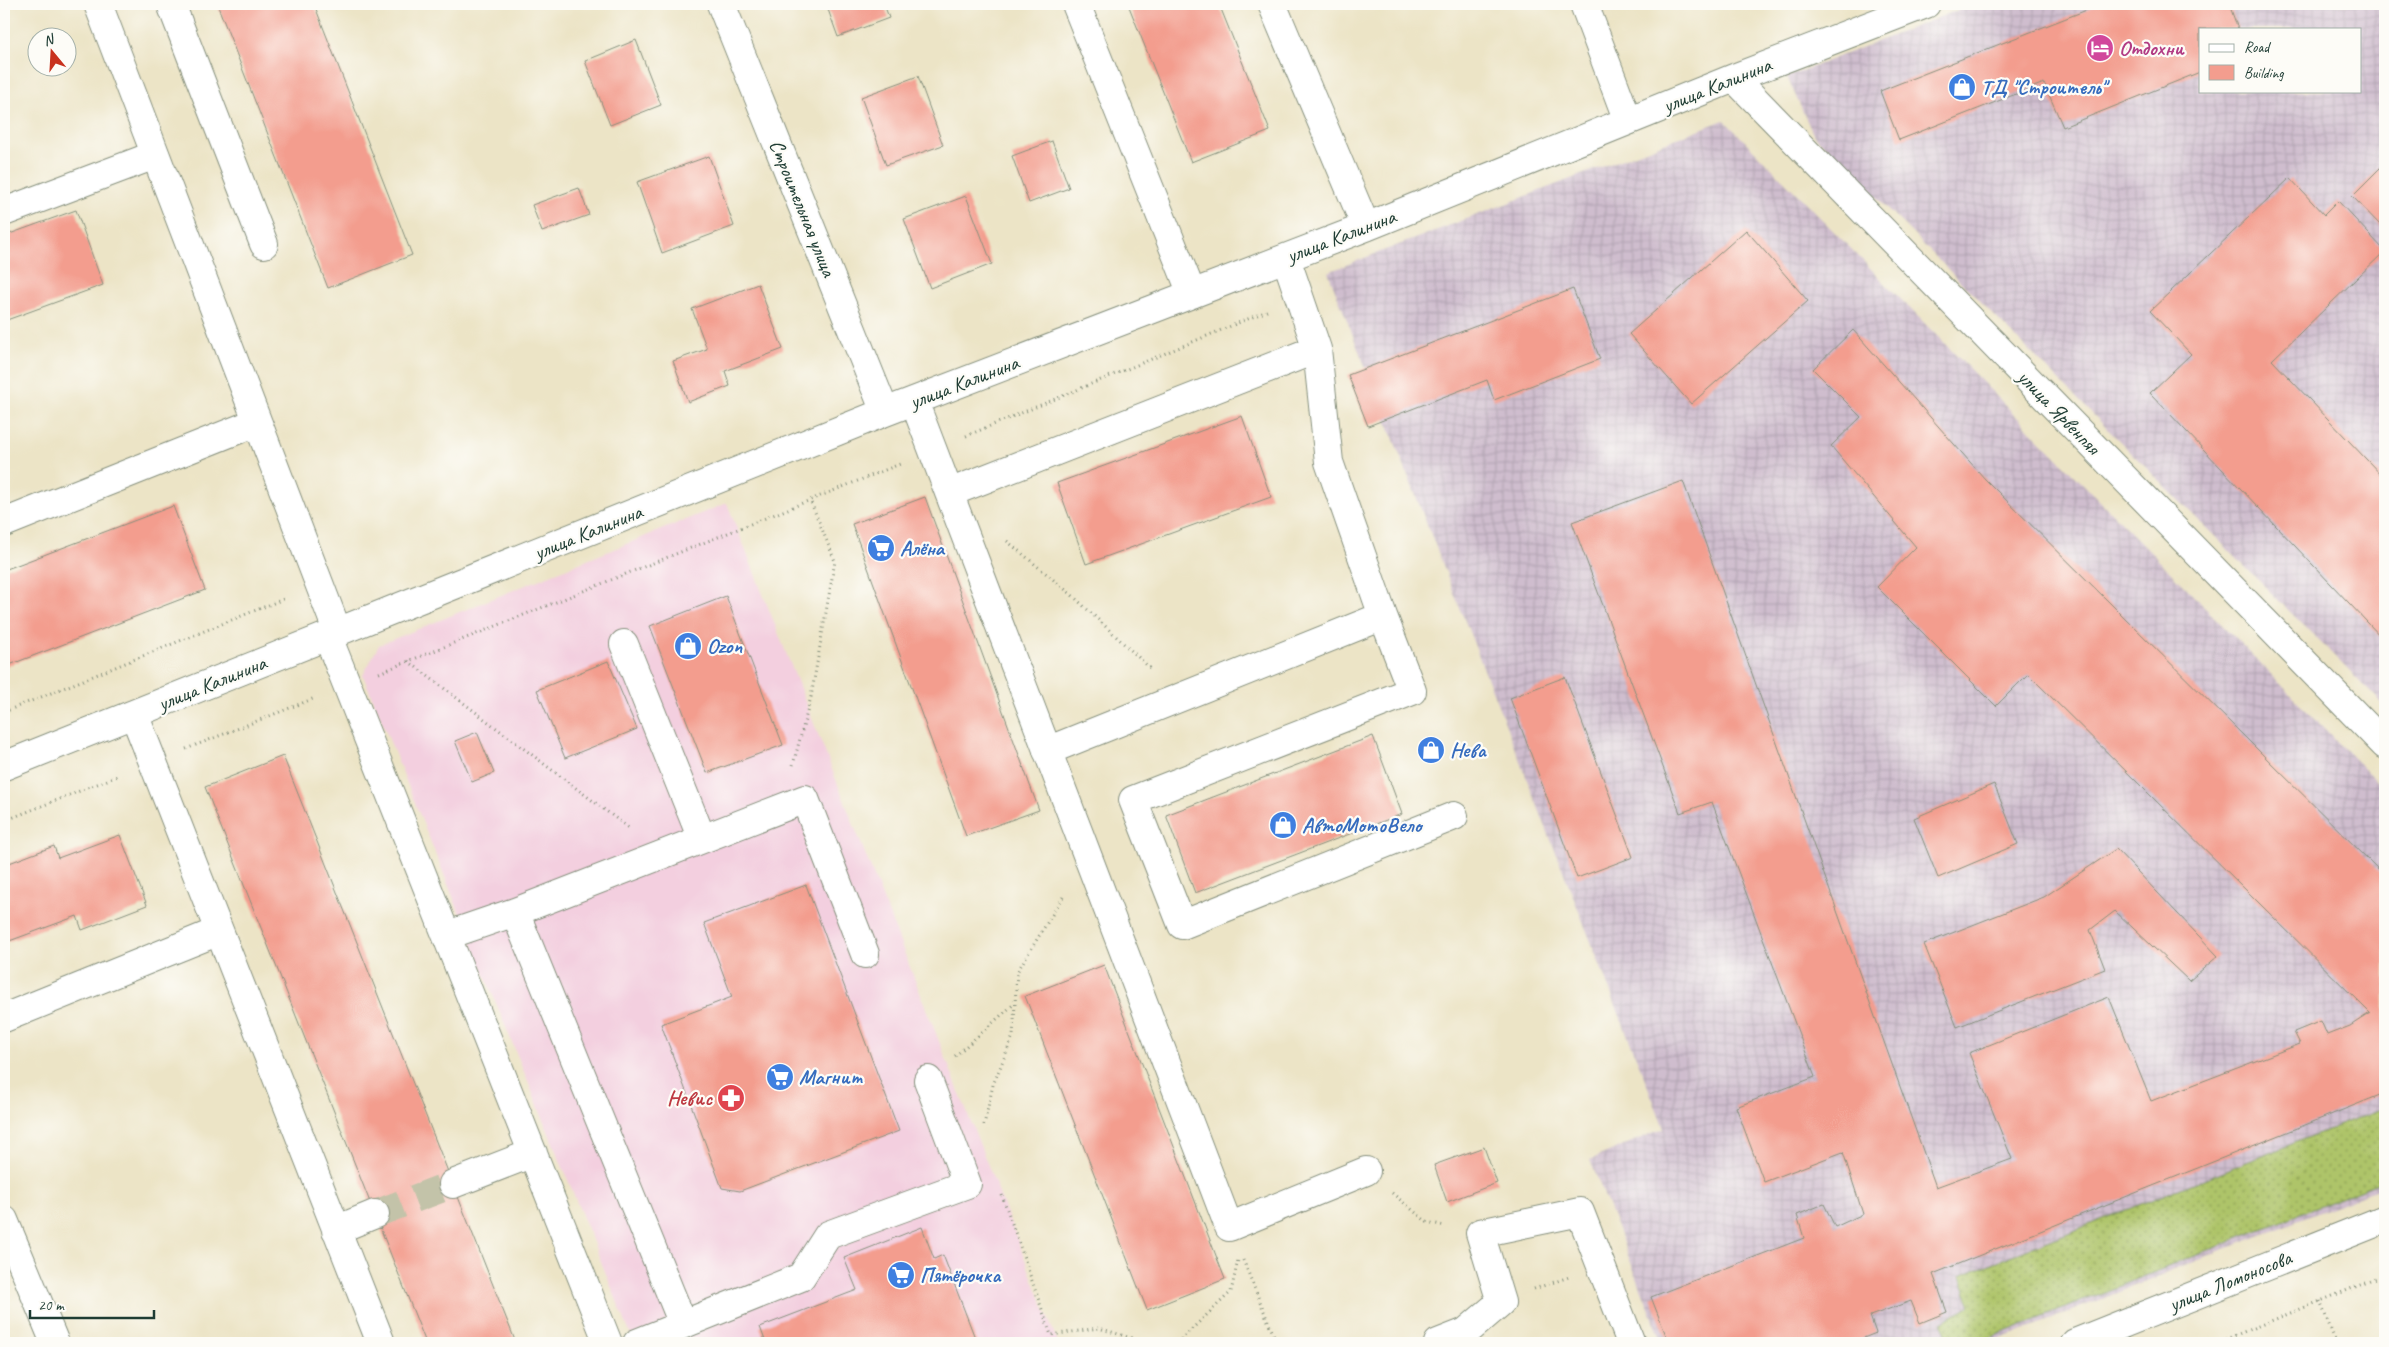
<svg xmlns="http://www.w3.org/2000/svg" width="2389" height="1347" font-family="Caveat,sans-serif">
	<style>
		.built { fill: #f3cfdf }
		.industrial { fill: url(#industrial-grid); fill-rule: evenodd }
		.grass { fill: url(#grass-dots); stroke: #66804e }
		.building { fill: #f39d8e }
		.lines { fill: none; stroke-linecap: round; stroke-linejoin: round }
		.minor-tunnel { stroke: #c3c3a9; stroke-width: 28; stroke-dasharray: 28 14; stroke-linecap: butt }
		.minor-casing { stroke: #86907d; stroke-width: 30 }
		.path { stroke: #86907d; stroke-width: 3; stroke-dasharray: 1 4; stroke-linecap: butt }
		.minor { stroke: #fff; stroke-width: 28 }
		.labels { text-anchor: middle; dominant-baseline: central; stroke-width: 4.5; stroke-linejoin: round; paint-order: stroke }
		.hotel-label { font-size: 21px; font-weight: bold; fill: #b23c85; stroke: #fdfcf7; text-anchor: start }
		.street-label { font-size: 21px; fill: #1f3d34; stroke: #fdfcf7 }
		.shop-label { font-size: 21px; font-weight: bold; fill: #366cbe; stroke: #fdfcf7; text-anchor: start }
		.health-label { font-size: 21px; font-weight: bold; fill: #be3a42; stroke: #fdfcf7; text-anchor: end }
	</style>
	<defs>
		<pattern id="industrial-grid" width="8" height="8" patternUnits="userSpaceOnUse" patternTransform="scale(1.25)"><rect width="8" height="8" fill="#cfbdce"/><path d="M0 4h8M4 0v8" fill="none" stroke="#b1a3b2"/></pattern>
		<pattern id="grass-dots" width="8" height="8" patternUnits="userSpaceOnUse" patternTransform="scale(1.25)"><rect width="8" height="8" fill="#aec469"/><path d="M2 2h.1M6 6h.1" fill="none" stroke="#8da057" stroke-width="1.8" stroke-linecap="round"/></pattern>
	</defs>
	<rect width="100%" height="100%" fill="#fdfcf7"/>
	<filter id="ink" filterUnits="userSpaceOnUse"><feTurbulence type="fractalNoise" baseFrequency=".02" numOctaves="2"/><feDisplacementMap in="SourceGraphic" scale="10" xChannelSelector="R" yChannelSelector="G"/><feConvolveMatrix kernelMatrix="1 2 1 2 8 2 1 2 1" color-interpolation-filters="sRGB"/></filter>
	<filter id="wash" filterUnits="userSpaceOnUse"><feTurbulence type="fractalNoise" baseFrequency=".0096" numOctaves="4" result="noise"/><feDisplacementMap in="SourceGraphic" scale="20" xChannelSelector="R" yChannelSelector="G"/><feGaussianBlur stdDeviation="1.12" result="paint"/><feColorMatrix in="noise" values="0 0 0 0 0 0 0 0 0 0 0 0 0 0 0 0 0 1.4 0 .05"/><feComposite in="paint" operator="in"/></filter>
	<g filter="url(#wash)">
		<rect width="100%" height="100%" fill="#ece4c6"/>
		<path class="built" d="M727,503L1058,1343H634L363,675L379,645Z"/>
		<path class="industrial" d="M1973,4H2385V707L1813,134L1787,77ZM2200,29H2360V91H2200Z
			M1724,120L2385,790V1186L1991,1343H1663L1590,1160L1664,1128L1328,272Z"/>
		<path class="grass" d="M2385,1107V1180L1977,1343H1951L1941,1322L1971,1306L1960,1276Z"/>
		<g id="blocks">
			<path class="building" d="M217,4H314L412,255L328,288Z
				M826,4H884L889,18L838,37Z
				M1128,4H1219L1270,131L1191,162Z
				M2102,4H2229L2238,29H2200V72L2063,127L2044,83L1899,140L1880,91Z
				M636,40L661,105L610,125L585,61Z
				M918,76L943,145L886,165L861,97Z
				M1052,141L1069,188L1029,203L1012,156Z
				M709,156L734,226L662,253L637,182Z
				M2385,163V230L2352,196Z
				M2290,178L2324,215L2338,201L2385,251L2272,360L2385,479V641L2150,393L2191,354L2150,311Z
				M579,188L589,215L542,232L532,205Z
				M966,196L992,264L930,288L904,219Z
				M76,210L103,285L4,321V236Z
				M1746,230L1808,301L1691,404L1629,334Z
				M758,284L783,349L725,371L730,386L688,402L673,361L707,349L692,309Z
				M1573,289L1600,359L1494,400L1487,380L1368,426L1348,375Z
				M1853,330L1985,479L2385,876V1093L1933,1274L1947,1312L1920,1323L1911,1301L1870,1316L1876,1333L1851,1343H1669L1651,1297L1804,1238L1797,1215L1824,1204L1835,1227L1863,1214L1843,1152L1764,1182L1736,1107L1815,1077L1712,802L1680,813L1572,522L1683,481L1936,1187L2012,1159L1969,1053L2109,997L2151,1101L2300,1044L2294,1032L2321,1021L2327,1035L2350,1026L2370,1013L2028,674L1996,706L1877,587L1916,547L1831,446L1861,417L1813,369Z
				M1242,416L1271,497L1086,564L1057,483Z
				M925,497L1039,810L966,836L852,524Z
				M173,506L205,590L4,667V570Z
				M726,596L783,745L707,773L650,626Z
				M608,661L637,729L565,758L537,690Z
				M1565,677L1633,857L1577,878L1510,698Z
				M477,732L494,773L472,782L455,741Z
				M1373,736L1402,814L1195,893L1166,815Z
				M283,756L516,1343H426L205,787Z
				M1994,784L2018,844L1938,878L1914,818Z
				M120,835L147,905L82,930L77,916L4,943V865L54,846L58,858Z
				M2116,849L2218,956L2189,981L2115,911L2090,930L2105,969L1957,1027L1924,944L2044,897Z
				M806,885L899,1131L740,1191L722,1188L661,1024L732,997L704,923Z
				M1104,965L1225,1279L1147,1310L1025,996Z
				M1484,1147L1497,1183L1447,1202L1434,1165Z
				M922,1227L934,1259L943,1255L977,1343H766L760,1327L857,1290L844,1258Z"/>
		</g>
	</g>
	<g filter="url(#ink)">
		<use href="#blocks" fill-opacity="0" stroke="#86907d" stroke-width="1"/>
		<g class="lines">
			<path class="minor-tunnel" d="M375,1214L453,1184"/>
			<g class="minor-casing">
				<path id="minor" d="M98,4L338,633
					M171,4L264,244
					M721,4L885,412
					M1076,4L1192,294
					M1272,4L1366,227
					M1584,4L1628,121
					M1734,78L2385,745
					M4,212L155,155
					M914,401L1229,1227L1366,1171
					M949,493L1317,349
					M4,523L257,422
					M1383,616L1412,691L1133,800L1182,925L1454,816
					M328,637L608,1343
					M624,644L702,839
					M134,714L381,1343
					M1047,751L1383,616L1329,462L1317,349L1286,258
					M4,766L885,412L1366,227L1734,78L1926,4
					M515,912L683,1324
					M448,935L515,912L805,799L865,954
					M4,1018L219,931
					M453,1184L533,1153
					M4,1220L55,1343
					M336,1230L375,1214
					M637,1343L801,1277L828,1235L967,1184L928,1080
					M1438,1343L1466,1332L1501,1302L1480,1233L1580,1212L1631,1343
					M2075,1343L2385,1219"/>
			</g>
			<path class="path" d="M966,436L1267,311
				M1007,541L1073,596L1152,670
				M408,661L630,829
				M379,673L900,464
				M4,712L286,598
				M186,749L315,698
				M793,765L811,697L835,561L810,500
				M4,821L120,775
				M955,1056L1014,1004
				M984,1125L993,1085L1013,1036L1017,972L1063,897
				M1392,1193L1427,1222L1445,1226
				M1002,1195L1051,1335L1099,1328L1147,1343
				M1243,1260L1277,1343
				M1534,1289L1569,1277
				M2320,1301L2336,1343
				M1177,1343L1231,1292L1238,1260
				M2216,1343L2385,1275"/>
			<use href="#minor" class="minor"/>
		</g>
	</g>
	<defs>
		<g id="hotel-disc" transform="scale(1.4375)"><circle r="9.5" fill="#d1479c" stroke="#fdfcf7"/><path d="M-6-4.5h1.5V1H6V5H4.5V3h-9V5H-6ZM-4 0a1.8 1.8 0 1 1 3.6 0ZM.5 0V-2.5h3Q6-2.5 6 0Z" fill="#fff"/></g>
		<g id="shop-disc" transform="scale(1.4375)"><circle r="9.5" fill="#3f7fe0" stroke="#fdfcf7"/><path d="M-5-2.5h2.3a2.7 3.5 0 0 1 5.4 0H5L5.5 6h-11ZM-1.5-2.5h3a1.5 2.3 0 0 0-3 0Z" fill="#fff"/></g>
		<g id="supermarket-disc" transform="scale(1.4375)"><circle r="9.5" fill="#3f7fe0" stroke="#fdfcf7"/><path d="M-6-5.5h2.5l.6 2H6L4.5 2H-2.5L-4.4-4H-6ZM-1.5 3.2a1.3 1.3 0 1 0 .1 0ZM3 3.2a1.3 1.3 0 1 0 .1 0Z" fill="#fff"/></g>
		<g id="pharmacy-disc" transform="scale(1.4375)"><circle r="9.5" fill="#e0444e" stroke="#fdfcf7"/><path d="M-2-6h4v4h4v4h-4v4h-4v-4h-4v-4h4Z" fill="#fff"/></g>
	</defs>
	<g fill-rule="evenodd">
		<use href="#hotel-disc" x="2100" y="48"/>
		<use href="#shop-disc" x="1962" y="87"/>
		<use href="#supermarket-disc" x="881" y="548"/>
		<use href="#shop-disc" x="688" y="646"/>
		<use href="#shop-disc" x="1431" y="750"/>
		<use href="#shop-disc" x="1283" y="825"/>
		<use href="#supermarket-disc" x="780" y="1077"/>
		<use href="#pharmacy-disc" x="731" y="1098"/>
		<use href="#supermarket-disc" x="901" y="1275"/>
	</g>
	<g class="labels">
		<g class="hotel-label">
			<text x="2119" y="48">Отдохни</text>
		</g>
		<g class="street-label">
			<text transform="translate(1717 85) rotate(-22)">улица Калинина</text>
			<text transform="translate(803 208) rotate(68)">Строительная улица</text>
			<text transform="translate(1341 236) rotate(-21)">улица Калинина</text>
			<text transform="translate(964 382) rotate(-21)">улица Калинина</text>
			<text transform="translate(2059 412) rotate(46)">улица Ярвенпяя</text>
			<text transform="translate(588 532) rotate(-22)">улица Калинина</text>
			<text transform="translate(212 683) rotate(-22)">улица Калинина</text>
			<text transform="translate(2230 1281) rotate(-22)">улица Ломоносова</text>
		</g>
		<g class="shop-label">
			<text x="1981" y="87">ТД "Строитель"</text>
			<text x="900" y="548">Алёна</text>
			<text x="707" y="646">Ozon</text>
			<text x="1450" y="750">Нева</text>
			<text x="1302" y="825">АвтоМотоВело</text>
			<text x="799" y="1077">Магнит</text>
			<text x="920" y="1275">Пятёрочка</text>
		</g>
		<g class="health-label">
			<text x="712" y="1098">Невис</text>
		</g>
	</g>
	<rect width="2389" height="1347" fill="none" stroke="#fdfcf7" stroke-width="20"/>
	<rect x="2199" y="28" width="162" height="65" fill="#fdfcf7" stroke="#a4b0a9"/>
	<rect x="2209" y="44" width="25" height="8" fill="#ffffff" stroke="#a4b0a9"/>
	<text x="2244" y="52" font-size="15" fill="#1f3d34">Road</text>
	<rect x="2209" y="65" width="25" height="15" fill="#f39d8e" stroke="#a4b0a9"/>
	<text x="2244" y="78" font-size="15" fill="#1f3d34">Building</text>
	<g transform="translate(52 52) rotate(342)"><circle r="24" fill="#fdfcf7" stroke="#a4b0a9"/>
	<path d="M0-4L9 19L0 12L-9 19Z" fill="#c8321e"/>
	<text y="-8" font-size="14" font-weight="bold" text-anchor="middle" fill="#1f3d34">N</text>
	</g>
	<path d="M30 1310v8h124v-8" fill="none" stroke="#1f3d34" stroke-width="2.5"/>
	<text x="38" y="1310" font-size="15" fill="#1f3d34" stroke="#fdfcf7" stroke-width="4" paint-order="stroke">20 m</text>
</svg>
